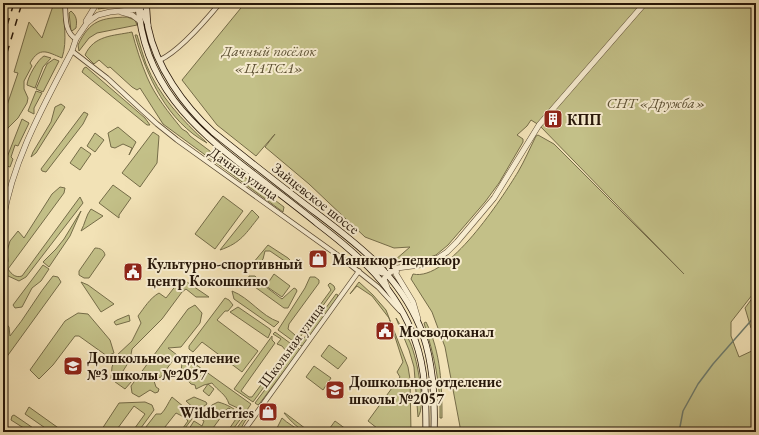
<svg xmlns="http://www.w3.org/2000/svg" width="759" height="435" font-family="'EB Garamond',serif">
	<style>
		.green { fill: #c3c088; stroke: #756c48 }
		.lines { fill: none; stroke-linecap: round; stroke-linejoin: round }
		.stream { stroke: #6d7b6d; stroke-width: 1.5 }
		.minor-casing { stroke: #5a4a34; stroke-width: 5.5 }
		.tertiary-casing { stroke: #5a4a34; stroke-width: 6 }
		.secondary-casing { stroke: #271709; stroke-width: 7 }
		.minor { stroke: #f7ecd0; stroke-width: 4 }
		.tertiary { stroke: #f7ecd0; stroke-width: 5 }
		.secondary { stroke: #f7ecd0; stroke-width: 5.5 }
		.rail { stroke: #271709; stroke-width: 1.5; stroke-dasharray: 7 7; stroke-linecap: butt }
		.labels { text-anchor: middle; dominant-baseline: central; stroke-width: 4; stroke-linejoin: round; paint-order: stroke }
		.park-label { font-size: 15px; font-style: italic; fill: #5e5235; stroke: #f7ecd0 }
		.poi-label { font-size: 15px; font-weight: bold; fill: #271709; stroke: #f7ecd0; text-anchor: start }
		.street-label { font-size: 15px; fill: #271709; stroke: #f7ecd0 }
	</style>
	<rect width="100%" height="100%" fill="#f2e2b6"/>
	<filter id="stains"><feTurbulence type="fractalNoise" baseFrequency=".005" numOctaves="4"/><feColorMatrix values="0 0 0 0 .2 0 0 0 0 .09 0 0 0 0 .02 0 0 0 .5 -.17"/></filter>
	<radialGradient id="worn" r=".72"><stop offset=".6" stop-color="#630" stop-opacity="0"/><stop offset="1" stop-color="#630" stop-opacity=".3"/></radialGradient>
	<path class="green" d="M54,3H63C63,22 68,40 62,58C47,52 40,46 30,63L32,66L24,81V89L28,98L27,103L18,118L8,128L3,136V117L18,73L14,72L29,22L42,38Z
		M102,3H133V4L98,9Z
		M245,3H756V290L731,322V336L739,357L756,349V432H461L445,347L432,312L411,279L413,274C448,282 502,198 518,172C525,160 530,148 536,136L538,135L554,144L684,274L539,125L531,120L527,126L517,135L523,139V142L499,183L485,202L448,245L436,255L421,260H395L410,247L394,248L365,237L309,184L265,147L275,134L256,156L217,125L182,80Z
		M71,11C77,16 77,21 76,28L72,31H71L69,13Z
		M127,17L135,20L137,25L97,33L89,38L79,51L78,45C90,20 101,18 127,17Z
		M132,32C136,47 141,63 147,77C155,96 169,113 182,129L187,132L190,136L284,207L283,212L163,124L140,88L137,90L132,87L110,67L108,68L99,60L94,64L85,55C94,35 113,36 132,32Z
		M135,35H137C140,45 143,55 146,64C159,96 182,120 207,143C167,121 147,77 135,35Z
		M44,56L51,58L43,67L35,88L27,85C27,78 38,59 44,56Z
		M54,59L59,61L43,92L36,89L47,64Z
		M86,67L145,118L150,125H147L82,72L84,68Z
		M36,91L42,93L34,108V114L28,111Z
		M61,104L65,107L36,153L31,157L33,152L51,122L55,107Z
		M84,112L88,114L83,124L46,172L42,171L41,169Z
		M22,119L29,123L18,146L15,145L11,157L13,159L10,167L4,165Z
		M118,127L136,142L129,155L132,148L123,144L115,148L111,147L108,133Z
		M153,132L159,136L157,163L140,187L122,173Z
		M95,133L104,140L95,152L87,146Z
		M81,147L91,154L80,170L70,163Z
		M113,185L131,198L119,215V218L99,203Z
		M60,187L65,188L64,193L8,269C12,275 16,278 22,276L80,197L83,203L26,277L19,281L6,275L5,270L8,261L7,251L10,241L18,231L24,238L52,194Z
		M223,196L243,211L215,249L195,234Z
		M91,209L103,216L81,231C85,224 86,215 91,209Z
		M252,210L259,217C246,233 241,243 220,250Z
		M81,211L70,236L49,267L43,262L56,249L64,239Z
		M268,245L288,258L290,260L289,264L270,251H265L263,259L258,265L253,263Z
		M95,248C100,248 104,250 105,255L89,278H84L79,275V271Z
		M43,265L49,269L41,281L32,288L22,307L15,308L13,305Z
		M274,274L290,286L282,297L266,286Z
		M53,276L58,277L61,282L3,362V322L4,321L9,327L10,336C26,317 37,295 53,276Z
		M249,276H255L266,287L282,299L294,288L296,289L297,291L288,308H284L248,282Z
		M310,277H315L319,280V283L289,324L288,329L295,335L296,339L293,341L278,330L305,288Z
		M184,280L209,297H196L186,289L182,292L162,319L132,349L130,360L123,371L132,381L125,389L111,379L112,367L116,356L132,341L141,323L138,316C144,308 150,298 159,293L166,298L177,284Z
		M81,282L88,285L114,304L101,312Z
		M359,282L373,295L386,310L408,367L410,379L411,432H382L368,421L400,377L397,372L403,362L389,318L372,296L357,286L350,294Z
		M330,283L334,286L335,289L298,340V335L331,290L328,285Z
		M232,291C250,298 261,316 279,322L274,327L234,299Z
		M756,293V331L751,328L745,308Z
		M336,294L338,295L337,298L303,346L299,345Z
		M225,298L229,300L233,305L228,311H225L217,320L258,351L242,372L202,342L193,352L189,349V346Z
		M195,305L202,313L200,323L181,347L168,348L177,355L160,378L151,372L156,387L159,389L158,392L155,393L150,390L139,397L132,393L131,386L188,309Z
		M238,307L270,329L271,331L268,338L230,312Z
		M78,313L88,314L110,340L114,353L107,356L79,336H75L53,365L39,379L30,370L65,321Z
		M129,315L130,321L116,325L114,322L117,320Z
		M396,318C400,325 405,332 409,340C416,353 427,405 418,417L414,367L409,350Z
		M426,322C441,352 442,386 442,418H440C441,385 434,355 424,323Z
		M275,332L294,346L253,402L234,389L272,336V340L275,343L241,391L249,397H252L286,351L282,346L277,344L281,339L273,334Z
		M329,345L347,358L338,369L321,356Z
		M297,347L300,350L260,403L258,405L255,403Z
		M184,356L251,404L245,413L240,409L229,404C226,394 218,391 212,383L204,385L196,389L195,385L191,384L181,373L182,362Z
		M314,366L331,378L323,390L306,377Z
		M208,384L214,389L209,396L203,391Z
		M172,397L190,412L192,419L182,432H180L188,421L184,417L176,413L161,432H142L156,414H161C166,409 168,403 172,397Z
		M194,397L206,402L207,404L197,411L186,401Z
		M145,402L152,405L154,410L138,432H132L145,414L134,406L115,432H100L119,403Z
		M218,402C226,404 237,409 242,417L231,432H227L238,416L229,408L227,409L210,432H187L194,421L202,426L204,421L198,417L212,405Z
		M29,407L64,432H51L25,414Z
		M250,410H253L252,414L245,421L239,432H234Z
		M284,413H285L310,432C300,432 290,420 284,413Z
		M14,415L39,432H30L11,420L12,416Z
		M282,418C287,423 296,428 302,432H279L276,430Z
		M335,421L350,432H327Z"/>
	<g class="lines">
		<path class="stream" d="M679,432L683,411L698,384L713,364L756,315"/>
		<g class="minor-casing">
			<path id="minor" d="M65,3C66,16 64,32 76,39
				M72,51L107,78L157,124L177,140L343,259L378,287L400,311
				M160,60C179,51 206,20 220,3
				M243,432L359,271"/>
		</g>
		<g class="tertiary-casing">
			<path id="tertiary" d="M139,9L142,12L148,25
				M121,12L132,15L140,21
				M86,21L97,3
				M3,220C13,159 44,105 72,51L76,39L87,23L92,19L98,15L110,12L139,9L146,3
				M365,260L379,272L388,274
				M397,268L396,274L413,302L418,319
				M387,287L384,279L388,274L397,268L420,265L435,260L447,252L457,242L494,198L539,125L645,3"/>
		</g>
		<g class="secondary-casing">
			<path id="secondary" d="M138,3C143,83 192,127 251,172C273,189 296,206 318,224C360,256 397,288 415,340C426,370 426,401 426,432
				M146,3C147,11 147,19 148,27C156,67 184,106 213,132C243,156 272,179 302,202C350,239 396,269 420,327C433,358 435,400 434,432"/>
		</g>
		<use href="#minor" class="minor"/>
		<use href="#tertiary" class="tertiary"/>
		<use href="#secondary" class="secondary"/>
		<path class="rail" d="M3,38L14,3
			M3,66L22,3"/>
	</g>
	<defs>
		<g id="building-square" transform="scale(1)"><rect x="-9" y="-9" width="18" height="18" rx="4" fill="#8f2418" stroke="#f7ecd0"/><path d="M-4-6H4V6H1V3H-1V6H-4ZM-2.5-4.3h1.7v1.8h-1.7ZM.8-4.3h1.7v1.8H.8ZM-2.5-1h1.7V.8h-1.7ZM.8-1h1.7V.8H.8Z" fill="#fff"/></g>
		<g id="shop-square" transform="scale(1)"><rect x="-9" y="-9" width="18" height="18" rx="4" fill="#8f2418" stroke="#f7ecd0"/><path d="M-5-2.5h2.3a2.7 3.5 0 0 1 5.4 0H5L5.5 6h-11ZM-1.5-2.5h3a1.5 2.3 0 0 0-3 0Z" fill="#fff"/></g>
		<g id="civic-square" transform="scale(1)"><rect x="-9" y="-9" width="18" height="18" rx="4" fill="#8f2418" stroke="#f7ecd0"/><path d="M-.6-6.5H3V-4.5H.6V-3L4-1V1h2V6H-6V1h2V-1L-.6-3ZM-1.2 2.5V6h2.4V2.5Z" fill="#fff"/></g>
		<g id="school-square" transform="scale(1)"><rect x="-9" y="-9" width="18" height="18" rx="4" fill="#8f2418" stroke="#f7ecd0"/><path d="M0-5L7-2L0 1L-7-2ZM-4 1L0 2.5L4 1V4Q0 6-4 4Z" fill="#fff"/></g>
	</defs>
	<g fill-rule="evenodd">
		<use href="#building-square" x="553" y="119"/>
		<use href="#shop-square" x="318" y="259"/>
		<use href="#civic-square" x="133" y="272"/>
		<use href="#civic-square" x="385" y="331"/>
		<use href="#school-square" x="73" y="366"/>
		<use href="#school-square" x="335" y="390"/>
		<use href="#shop-square" x="268" y="412"/>
	</g>
	<g class="labels">
		<g class="park-label">
			<text x="269" y="50">Дачный посёлок<tspan x="269" dy="17">«ЦАТСА»</tspan></text>
			<text x="656" y="102">СНТ «Дружба»</text>
		</g>
		<g class="poi-label">
			<text x="567" y="119">КПП</text>
			<text x="332" y="259">Маникюр-педикюр</text>
			<text x="147" y="263">Культурно-спортивный<tspan x="147" dy="17">центр Кокошкино</tspan></text>
			<text x="399" y="331">Мосводоканал</text>
			<text x="87" y="357">Дошкольное отделение<tspan x="87" dy="17">№3 школы №2057</tspan></text>
			<text x="349" y="381">Дошкольное отделение<tspan x="349" dy="17">школы №2057</tspan></text>
			<text x="254" y="412" text-anchor="end">Wildberries</text>
		</g>
		<g class="street-label">
			<text transform="translate(244 173) rotate(35)">Дачная улица</text>
			<text transform="translate(316 198) rotate(38)">Зайцевское шоссе</text>
			<text transform="translate(291 345) rotate(-54)">Школьная улица</text>
		</g>
	</g>
	<rect width="759" height="435" fill="none" stroke="#f2e2b6" stroke-width="16"/>
	<rect x="4" y="4" width="751" height="427" fill="none" stroke="#271709" stroke-width="2"/>
	<rect x="8" y="8" width="743" height="419" fill="none" stroke="#271709"/>
	<rect width="100%" height="100%" filter="url(#stains)"/>
	<rect width="100%" height="100%" fill="url(#worn)"/>
</svg>
